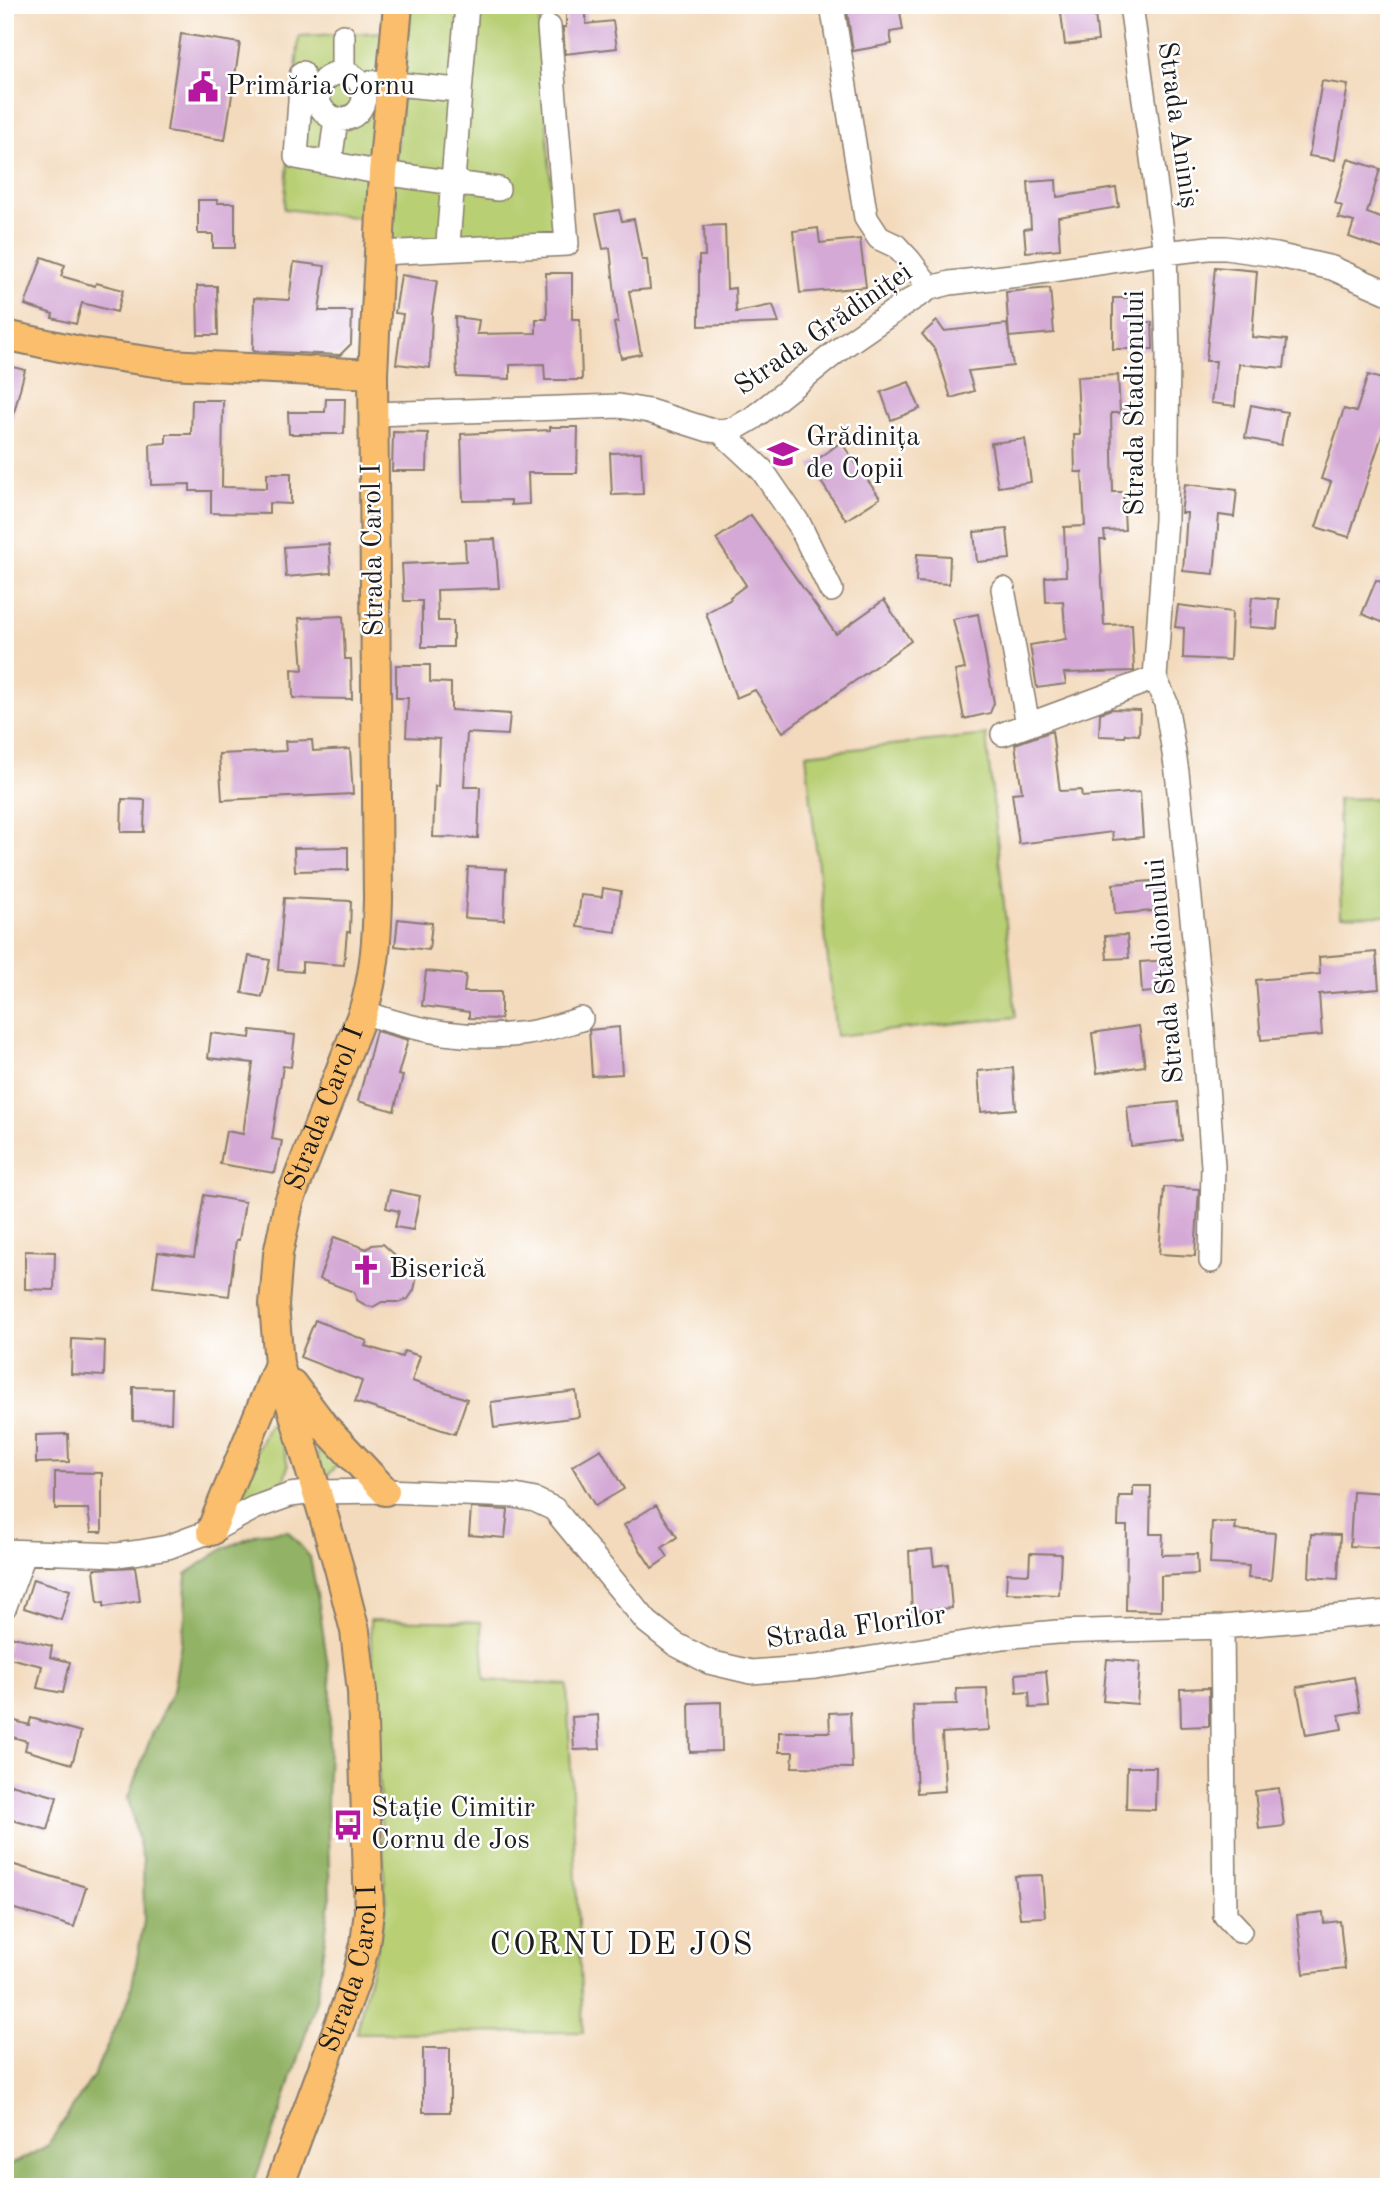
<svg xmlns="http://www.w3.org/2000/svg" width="1394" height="2192" font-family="'Old Standard TT',serif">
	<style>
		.green { fill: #b8cf73; stroke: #6a7648; stroke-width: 2 }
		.forest { fill: #92b265; stroke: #576740; stroke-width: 2 }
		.building { fill: #d4a9d5 }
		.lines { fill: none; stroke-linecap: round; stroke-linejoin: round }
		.minor-casing { stroke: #887b6c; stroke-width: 26 }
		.major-casing { stroke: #887b6c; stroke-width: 32 }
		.minor { stroke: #fff; stroke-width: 23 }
		.major { stroke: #fabe6d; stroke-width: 28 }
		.labels { text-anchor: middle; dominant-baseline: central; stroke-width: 5; stroke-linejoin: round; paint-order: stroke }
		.poi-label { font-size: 28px; fill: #1c1c1c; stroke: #fff; text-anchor: start }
		.street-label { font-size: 28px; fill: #1c1c1c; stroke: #fff }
		.quarter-label { font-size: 32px; letter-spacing: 2px; fill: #1c1c1c; stroke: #fff }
	</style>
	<rect width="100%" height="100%" fill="#fff"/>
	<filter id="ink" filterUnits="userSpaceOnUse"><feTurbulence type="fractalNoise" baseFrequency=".0143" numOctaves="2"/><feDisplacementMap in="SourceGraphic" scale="14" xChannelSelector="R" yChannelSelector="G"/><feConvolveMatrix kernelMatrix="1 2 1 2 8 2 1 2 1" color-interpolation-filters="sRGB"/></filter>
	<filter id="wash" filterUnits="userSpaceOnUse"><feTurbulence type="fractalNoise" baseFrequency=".00686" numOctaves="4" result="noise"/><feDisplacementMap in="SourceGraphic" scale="28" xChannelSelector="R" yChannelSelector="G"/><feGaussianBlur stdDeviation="1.57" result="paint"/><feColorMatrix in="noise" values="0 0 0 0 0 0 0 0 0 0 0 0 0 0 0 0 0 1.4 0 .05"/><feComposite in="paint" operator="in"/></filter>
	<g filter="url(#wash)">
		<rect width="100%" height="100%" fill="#f3dabc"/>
		<path class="green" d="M411,5H538L555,239L387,250Z
			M385,32L371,219L284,209L299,36Z
			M986,735L1016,1017L836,1036L806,754Z
			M1389,798V915L1341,916L1338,799Z
			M275,1412L288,1466L284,1480L231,1505Z
			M314,1431L337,1456L336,1466L326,1478L321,1475Z
			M370,1620L481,1622L485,1680L567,1685L583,2032L356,2033L386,1909Z"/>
		<path class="forest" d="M288,1531L310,1557L319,1605L331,1687L327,1802L330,1900L317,1997L282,2108L252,2187H5V2168L47,2146L94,2075L130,1996L144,1921L143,1860L128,1798L151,1737L173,1691L185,1618L186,1574L223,1549L259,1533Z"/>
		<g id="blocks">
			<path class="building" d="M566,5H586V24L613,21L617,48L565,54L563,27H566Z
				M846,5H899L903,30L890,32L892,44L853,51Z
				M1060,5H1094L1098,41L1065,45Z
				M181,34L240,43L225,140L167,131Z
				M1322,81L1348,85L1335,160L1309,156Z
				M1348,159L1380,169L1367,213L1389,221V251L1349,237L1354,222L1338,218L1342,206L1335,203Z
				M1056,180L1057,197L1116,188L1119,207L1058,217L1060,249L1026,252L1024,229L1031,228L1028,182Z
				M198,200H217V203H235V248H213V234H198Z
				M619,210L622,221L634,219L642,260H647L650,289L629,291L641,354L621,358L614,323L618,322L610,248L603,249L596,214Z
				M725,225L727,289L735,288L736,312L773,305L779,323L699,326V256H705L704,226Z
				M818,228L820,243L860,239L866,287L800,293L793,231Z
				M42,257L65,265L61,276L95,286L96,283L123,290L117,312L82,303L76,324L52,318L53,314L25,305Z
				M294,262L325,266L319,311H352L351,344L340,355L253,351L254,298L289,300Z
				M1215,267L1257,271L1252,337L1287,340L1284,368L1239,364L1235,406L1211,403L1216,361H1206Z
				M546,273H572V319H580L582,380H545L544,364L510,365V379L457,377L455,317L479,320L477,334L536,333V319H547Z
				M401,275L437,281L432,314L430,368L396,364L403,314L395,313Z
				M197,286H217L218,335H198Z
				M1050,288L1054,333L1009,337L1006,292Z
				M1113,298H1140V322H1152L1153,349H1113Z
				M937,321L944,331L1007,324L1013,366L968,371L974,391L951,398L936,351L922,334Z
				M5,365L25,370L11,424H5Z
				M1118,375L1120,413H1111L1113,492H1123L1125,530L1104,531L1105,540H1100L1104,625L1132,624L1134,671L1064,673L1066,684L1037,688L1030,645L1066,639L1063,601L1046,602L1045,577L1066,576L1064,527L1085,526L1082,472H1075L1074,435H1080L1077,377Z
				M1368,375L1389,381V413L1349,537L1316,527L1331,482L1321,479L1344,409L1356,412Z
				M909,382L920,409L891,420L881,392Z
				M326,399H345L344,434H289L288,412H325Z
				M192,400H223L222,487L267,488V473H291V504L269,503V514L211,513V491H190V484L151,485L150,444L166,443V434H191Z
				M1251,405L1287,412L1281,445L1245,438Z
				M550,427H578L577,473H528L529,504L511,505V500L463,501L461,434L550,430Z
				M393,432L428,433L427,471H392Z
				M1025,439L1031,482L998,487L991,443Z
				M841,442L880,498L846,520L810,465Z
				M641,452L643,494L612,495L610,453Z
				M1185,484L1237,490L1234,517L1219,515L1214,574L1183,571L1187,513H1181Z
				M751,515L836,634L884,600L911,641L783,732L755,690L736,698L706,613L731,599L730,597L746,585L716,539Z
				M1007,529L1010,559L977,562L974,532Z
				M495,539L499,588L437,590L438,621H453V647H422V601H404L402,564L466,561L465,540Z
				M329,544L331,573L286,577L284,547Z
				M917,554L950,556L949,584L916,582Z
				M1376,580L1389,585V625L1362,614Z
				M1252,597L1279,599L1277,629L1249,627Z
				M1178,605L1232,612L1230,660L1183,658L1184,628L1175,627Z
				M978,614L994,703L990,713L964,719L955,671L965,669L953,619Z
				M343,616L345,659H351L352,699L293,698L292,669L303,670L299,618Z
				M396,665H430V682L451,683V710L510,714L508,735L467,733L464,787H480L478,838L433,837L435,786H438L440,739L406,737L408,698H396Z
				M1111,709L1140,710L1139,735L1125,734V737L1099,736L1100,713Z
				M1052,731L1060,791L1081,790L1082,797L1140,792L1143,837L1113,840L1112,832L1019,844L1012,793L1022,792L1015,744Z
				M312,740L313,751L350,749L353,794L222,800L219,754L286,751L285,741Z
				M122,799L145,800L144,832H121Z
				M348,847V870L295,871L294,848Z
				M468,867L506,869L504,920L465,918Z
				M1164,880L1166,910L1115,914L1113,884Z
				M603,888L621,891L616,932L577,927L581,895L602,897Z
				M284,898L351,901L350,932H347L344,965L302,962V972L278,970Z
				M398,919L432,923L429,950L395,946Z
				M1127,935L1129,958L1107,959L1105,936Z
				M1376,952L1379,989L1319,994L1322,1035L1261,1040L1256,980L1320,974L1319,957Z
				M249,956L270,960L262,997L242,993Z
				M1170,960L1173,990L1142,993L1140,962Z
				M426,971L466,975L464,992H501V1019L469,1018V1012L422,1006Z
				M1139,1026L1145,1066L1097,1073L1092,1033Z
				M619,1027L622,1074L592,1076L589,1030Z
				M251,1030L295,1035L291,1067L283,1066L272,1139L282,1141L275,1173L220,1164L226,1131L243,1134L253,1063L208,1058L211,1033L250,1038Z
				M376,1031L408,1040L398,1075L403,1076L394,1111L358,1101Z
				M1013,1068L1016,1109L981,1112L978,1071Z
				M1178,1102L1182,1140L1131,1146L1127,1107Z
				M1164,1187L1199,1189L1195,1256L1159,1254Z
				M390,1190L420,1196L413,1230L395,1227L399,1211L386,1208Z
				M204,1195L245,1202L239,1240H236L229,1296L153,1287L158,1252L194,1257Z
				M334,1237L367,1249L372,1245L383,1244L394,1254L396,1260L415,1274L416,1281L414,1290L408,1299L400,1302H382L373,1307L367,1306L357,1300L354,1292L319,1279Z
				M25,1251L55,1252L54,1290L25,1289Z
				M315,1320L367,1341L365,1346L402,1357L404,1351L420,1356L412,1381L467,1399L455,1434L355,1402L362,1381L300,1357Z
				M72,1339L105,1341L104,1376L71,1374Z
				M133,1387L172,1388L171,1422L133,1421Z
				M576,1391L579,1417L494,1428L491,1402Z
				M68,1434L69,1462L36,1463V1435Z
				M601,1449L624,1489L595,1506L572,1466Z
				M55,1472L102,1473V1532H91L88,1509H55Z
				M1133,1486H1151L1150,1534H1163L1162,1555L1197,1554L1198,1574L1161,1576V1611L1126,1610L1127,1526H1118L1119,1496H1133Z
				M1353,1491L1385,1493L1384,1507H1389V1530L1383,1529L1382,1548L1350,1546Z
				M656,1505L677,1537L662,1548L668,1557L652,1568L624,1525Z
				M471,1508L508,1510L505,1538L469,1535Z
				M1212,1522L1236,1523L1235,1530L1275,1533L1271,1580L1248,1578L1249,1566L1210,1564Z
				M1311,1534L1340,1535L1338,1579L1309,1577Z
				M932,1549L934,1566L948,1564L952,1608L912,1611L909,1551Z
				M1030,1553L1061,1554L1059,1595L1006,1593L1007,1573L1029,1574Z
				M135,1567L140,1601L104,1607V1602L98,1603L94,1569Z
				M33,1579L70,1590L61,1620L24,1608Z
				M10,1636L52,1646L50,1657L70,1662L63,1693L37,1688L42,1666L5,1657Z
				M1107,1659L1140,1662L1137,1704L1103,1701Z
				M1046,1671L1049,1707L1030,1708L1029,1692L1017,1693L1016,1674Z
				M1354,1677L1360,1711L1339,1715L1342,1729L1306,1735L1297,1687Z
				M987,1688L989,1730L942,1733L945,1791L917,1793L913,1705L957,1704L956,1689Z
				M1209,1688V1726L1181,1727L1180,1689Z
				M721,1702L722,1751L690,1752L689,1703Z
				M850,1712L852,1768L792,1767L793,1752H779V1732H830L829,1713Z
				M598,1715L600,1749L574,1750L572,1717Z
				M5,1718L29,1725L31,1718L81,1732L72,1764L25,1750L27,1741L5,1735Z
				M1127,1767H1156L1155,1810L1126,1809Z
				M11,1784L57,1797L48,1830L5,1818V1805Z
				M1279,1788L1284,1826L1259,1829L1255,1791Z
				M5,1862L86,1887L74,1927L5,1906Z
				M1042,1875L1045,1917L1020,1918L1015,1876Z
				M1323,1912L1324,1923L1340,1921L1345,1969L1304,1974L1297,1915Z
				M423,2048H450V2112H423Z"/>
		</g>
	</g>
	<g filter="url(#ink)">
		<use href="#blocks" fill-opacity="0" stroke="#887b6c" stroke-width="2"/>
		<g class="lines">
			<g class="minor-casing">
				<path id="minor" d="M832,5L866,218L879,238L896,246L909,260L930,288
					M1131,5L1165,253L1168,352L1166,520L1155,678L1166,703L1177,772L1201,1006L1213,1166L1211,1261
					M343,36V73
					M318 96a23 23 0 1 1 46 0a23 23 0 1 1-46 0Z
					M302,73L296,157L383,173L498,189
					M373,82L459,90
					M330,163L336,119
					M448,243L467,5
					M380,253L567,244L549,27
					M374,414L619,406L649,411L709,430L720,431L734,429L753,418L845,345L906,303L930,288L950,283L1028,274L1165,253L1208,248H1226L1276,255L1332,268L1389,293
					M720,431L762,470L799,524L831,590
					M1003,589L1028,725
					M1003,734L1155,678
					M363,1012C419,1032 469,1041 528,1033C546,1030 564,1024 581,1019
					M5,1551L117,1555L140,1552L168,1547L211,1531L254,1508L290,1495L315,1492L385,1491L515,1496L535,1500L554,1509L647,1622L675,1644L709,1662L751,1672L816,1667L1003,1637L1057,1632L1222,1627L1389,1612
					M5,1606L25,1552
					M1222,1627L1225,1915L1240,1931"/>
			</g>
			<g class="major-casing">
				<g id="major">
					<path d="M5,335L84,352L169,364L373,374"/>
					<path d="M292,1384L323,1425L385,1491"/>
					<path d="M211,1531L279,1364"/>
					<path id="s1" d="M279,2187L357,1976L365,1944L369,1911L362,1692L355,1631L339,1568L279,1364L274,1305L278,1254L289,1202L363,1012C375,974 377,938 378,899L373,374L383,173L398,5"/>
				</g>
			</g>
			<use href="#minor" class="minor"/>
			<use href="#major" class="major"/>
		</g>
	</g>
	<defs>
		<g id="civic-bare" transform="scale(2.415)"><path d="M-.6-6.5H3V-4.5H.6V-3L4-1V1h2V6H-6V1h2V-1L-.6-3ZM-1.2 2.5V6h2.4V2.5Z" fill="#b5179e" stroke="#fff" stroke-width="2.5" paint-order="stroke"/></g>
		<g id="school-bare" transform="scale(2.415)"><path d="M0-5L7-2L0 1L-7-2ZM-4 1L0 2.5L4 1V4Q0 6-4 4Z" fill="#b5179e" stroke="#fff" stroke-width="2.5" paint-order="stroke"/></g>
		<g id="church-bare" transform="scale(2.415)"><path d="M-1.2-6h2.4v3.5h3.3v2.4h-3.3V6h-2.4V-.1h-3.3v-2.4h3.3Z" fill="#b5179e" stroke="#fff" stroke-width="2.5" paint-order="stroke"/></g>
		<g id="bus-bare" transform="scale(2.415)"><path d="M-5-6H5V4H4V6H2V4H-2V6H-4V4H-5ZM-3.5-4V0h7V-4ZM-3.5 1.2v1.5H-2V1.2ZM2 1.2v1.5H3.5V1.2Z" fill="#b5179e" stroke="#fff" stroke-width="2.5" paint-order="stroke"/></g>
	</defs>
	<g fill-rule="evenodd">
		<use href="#civic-bare" x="203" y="87"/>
		<use href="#school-bare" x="783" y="454"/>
		<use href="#church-bare" x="366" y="1270"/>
		<use href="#bus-bare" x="348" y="1825"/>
	</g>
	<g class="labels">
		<g class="poi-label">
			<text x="226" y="87">Primăria Cornu</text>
			<text x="806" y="438">Grădinița<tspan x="806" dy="32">de Copii</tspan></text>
			<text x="389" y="1270">Biserică</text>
			<text x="371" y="1809">Stație Cimitir<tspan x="371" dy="32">Cornu de Jos</tspan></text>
		</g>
		<g class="street-label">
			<text transform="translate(1177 125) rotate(82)">Strada Aniniș</text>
			<text transform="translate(824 330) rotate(-35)">Strada Grădiniței</text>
			<text transform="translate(1136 403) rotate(-90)">Strada Stadionului</text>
			<text transform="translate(374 550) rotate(-91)">Strada Carol I</text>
			<text transform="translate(1166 971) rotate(-95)">Strada Stadionului</text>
			<text stroke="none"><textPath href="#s1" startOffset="1113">Strada Carol I</textPath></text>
			<text transform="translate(856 1628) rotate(-8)">Strada Florilor</text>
			<text stroke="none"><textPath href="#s1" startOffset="231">Strada Carol I</textPath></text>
		</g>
		<g class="quarter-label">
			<text x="622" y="1946">CORNU DE JOS</text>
		</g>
	</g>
	<rect width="1394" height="2192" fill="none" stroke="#fff" stroke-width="28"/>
</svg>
